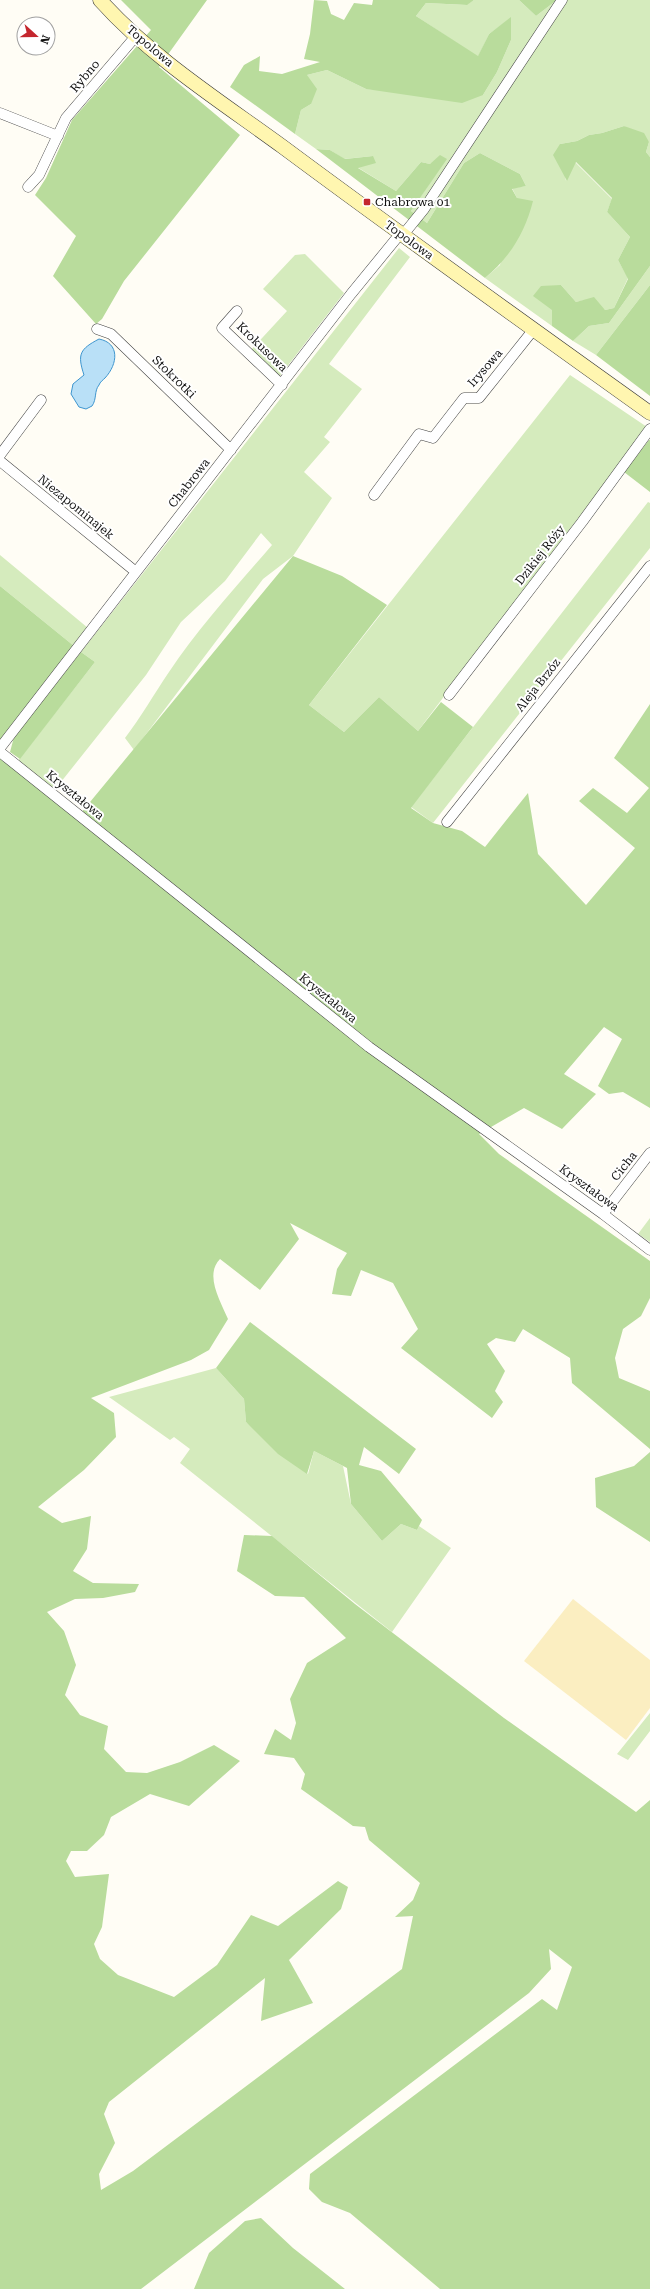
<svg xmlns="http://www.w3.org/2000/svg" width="650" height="2289" font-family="'Roboto Serif',serif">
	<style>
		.green { fill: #d5ebbd }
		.forest { fill: #b9dc9c }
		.sand { fill: #fbeec1 }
		.water { fill: #b9e0f7; stroke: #3f96cf }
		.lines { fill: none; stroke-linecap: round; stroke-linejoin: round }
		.street-casing { stroke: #444; stroke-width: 11 }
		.secondary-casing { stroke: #333; stroke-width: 15 }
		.street { stroke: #fff; stroke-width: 10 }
		.secondary { stroke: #fff6b0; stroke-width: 14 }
		.poi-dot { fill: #c4262e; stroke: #fff; stroke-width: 1.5 }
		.labels { text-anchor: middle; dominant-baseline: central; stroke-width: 4; stroke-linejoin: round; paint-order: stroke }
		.street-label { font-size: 12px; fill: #111; stroke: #fff }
		.poi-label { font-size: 12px; fill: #111; stroke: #fff; text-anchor: start }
	</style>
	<rect width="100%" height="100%" fill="#fffdf5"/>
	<path class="green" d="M474,0H519L536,16L557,0H650V157L646,152L649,142L624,126L602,133L589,135L577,141L560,144L566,181L575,162L612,199L607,212L630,237L618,260L628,278L614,308L605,310L585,300L576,302L561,285L553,310L552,326L485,278L500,265L517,198L512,188L526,186L520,174L480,153L464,163L427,223L411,211L446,159L430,164L421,162L396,191L357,167L373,156L344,159L330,150L316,149L295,134L301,110L311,104L307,75L327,70L366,89L483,95L497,72L511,40V18L489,34L478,57L416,16L426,3L466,5Z
		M399,248L410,257L329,364L362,389L324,437L330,442L304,472L332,498L293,556L263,579L134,750L125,738C141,717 154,694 169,672C199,627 237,586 272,545L261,533L225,581L181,622L146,675L49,797L13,767L95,662L81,652Z
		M305,254L344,293L279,377L251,350L287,311L263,289L295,255Z
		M650,266V285L596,355L573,341L589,326L609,323Z
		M570,375L647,427L418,731L379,697L344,732L309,705Z
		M648,502L650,503V548L433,823L411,807Z
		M0,555L88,628L74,646L0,586Z
		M650,1218V1242L638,1234Z
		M216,1368L244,1399L246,1422L308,1474L314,1451L343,1466L351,1504L382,1541L401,1524L417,1530L419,1526L451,1548L392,1632L180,1463L190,1449L174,1437L170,1440L109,1397Z
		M650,1713V1731L628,1760L617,1754Z"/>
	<path class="forest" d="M121,0H207L159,67L240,135L124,281L102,319L96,324L53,276L76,236L35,195L46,178L72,120L151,30Z
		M314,0L327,1L331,14L344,20L354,3L372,5L373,0H474L467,5L426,3L416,16L478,56L489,34L511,17V40L497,72L483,95L462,103L366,89L327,70L307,75L317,89L311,104L301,110L295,134L230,87L244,65L260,56L259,71L282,74L320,62L304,59L310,34Z
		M519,0H557L536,16Z
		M624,126L644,133L649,142L646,152L650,157V266L609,323L589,326L573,341L552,326V310L533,296L541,286L561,285L576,302L594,297L605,310L614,308L628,279L618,260L630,237L607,212L612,198L576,162L567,181L553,155L560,144L577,141L589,135L602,133Z
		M316,149L330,150L345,159L373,156L376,163L358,168L396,191L421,162L430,164L440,155L447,159L411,211L427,223L464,163L480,153L520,174L526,186L512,189L517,198L533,201C525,233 510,257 485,278Z
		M650,285V396L596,355Z
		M649,440H650V492L624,472Z
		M293,556L342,576L387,605L309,705L344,732L379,697L418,731L441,702L473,727L411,808L433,823L462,831L485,847L528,793L538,854L586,905L635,848L579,801L593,788L627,813L649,788L614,758L650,704V1108L623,1092L609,1094L598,1086L622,1039L604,1027L564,1074L596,1094L562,1129L524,1108L479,1134L499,1154L650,1261V1298L641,1316L623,1329L615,1358L619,1378L650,1391V1449L572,1383L570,1358L523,1329L515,1342L496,1338L487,1344L505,1371L495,1391L503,1402L492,1418L401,1348L418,1329L393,1283L361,1270L351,1296L332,1294L337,1269L347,1253L290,1223L299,1239L260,1290L220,1259C204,1275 221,1302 228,1319L209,1350L191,1360L91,1398L114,1413L116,1437L84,1470L38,1507L62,1523L91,1516L87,1549L73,1571L93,1583L139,1584L135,1592L103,1598L75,1599L47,1612L64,1631L76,1665L65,1695L80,1715L108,1726L104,1749L126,1772L147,1773L180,1762L214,1745L240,1761L189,1806L150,1794L111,1817L104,1835L87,1851H71L66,1861L75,1877L109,1874L102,1927L94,1944L100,1959L118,1975L174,1997L217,1965L251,1915L278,1926L338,1881L348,1887L341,1909L289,1960L313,2003L261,2021L265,1978L109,2102L104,2114L115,2143L99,2174L101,2190L133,2171L402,1969L413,1916L395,1917L413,1900L420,1883L369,1840L365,1827L353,1826L301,1789L305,1774L294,1758L264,1754L275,1729L291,1740L296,1723L290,1699L307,1663L346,1638L304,1597L275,1596L237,1571L244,1535L272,1536L355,1604L504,1718L636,1812L650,1800V2289H440L350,2213L322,2202L309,2189L310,2174L542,1999L557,2010L572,1967L549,1949L551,1969L529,1993L141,2289H0V759L4,760L76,819Z
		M0,586L74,646L0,743Z
		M81,652L95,662L20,759L10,752L14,737Z
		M250,1322L416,1449L399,1474L364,1447L359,1465L381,1471L422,1520L417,1530L401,1524L382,1541L351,1504L347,1468L314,1451L307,1474L278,1454L246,1422L244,1399L216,1368Z
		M650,1452V1542L596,1507L595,1478L634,1466Z
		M261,2218L293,2248L345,2289H194L209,2253L245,2221Z"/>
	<path class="sand" d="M573,1599L650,1660V1708L626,1740L524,1661Z"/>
	<path class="water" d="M99,339C120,343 118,364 105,378C103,380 100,382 99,385C94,391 97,399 92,406L86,409L79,407L71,394L73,384L84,375C77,354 80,349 99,339Z"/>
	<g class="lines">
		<g class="street-casing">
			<path id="street" d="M0,113L58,136
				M28,187L39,175L66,118L136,36
				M237,311L222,328L282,385
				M97,329L111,334L231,450
				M0,455L41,400
				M0,461L136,572
				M374,495L419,434L433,438L464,398H479L534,329
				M449,695L582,522L650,429
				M0,748L351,294L400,234L407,230L424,209L562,0
				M0,752L369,1047L603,1214L650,1250
				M447,822L650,566
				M603,1214L650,1153"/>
		</g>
		<g class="secondary-casing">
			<path id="secondary" d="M100,0C152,58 220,101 283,147C404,237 527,325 650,413"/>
		</g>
		<use href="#street" class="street"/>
		<use href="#secondary" class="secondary"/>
	</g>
	<rect class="poi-dot" x="363" y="198" width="8" height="8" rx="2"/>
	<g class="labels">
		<g class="street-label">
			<text transform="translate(150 46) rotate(40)">Topolowa</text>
			<text transform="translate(85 76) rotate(-50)">Rybno</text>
			<text transform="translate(409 240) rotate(36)">Topolowa</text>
			<text transform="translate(262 347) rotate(44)">Krokusowa</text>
			<text transform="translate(485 368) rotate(-49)">Irysowa</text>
			<text transform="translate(174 377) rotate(44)">Stokrotki</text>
			<text transform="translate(189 483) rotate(-52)">Chabrowa</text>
			<text transform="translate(76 507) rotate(39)">Niezapominajek</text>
			<text transform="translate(540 555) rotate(-52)">Dzikiej Róży</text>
			<text transform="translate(538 685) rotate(-52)">Aleja Brzóz</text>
			<text transform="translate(75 795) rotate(39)">Kryształowa</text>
			<text transform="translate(328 998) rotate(39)">Kryształowa</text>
			<text transform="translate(624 1166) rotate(-52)">Cicha</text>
			<text transform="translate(589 1188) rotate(36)">Kryształowa</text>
		</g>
		<g class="poi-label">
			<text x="375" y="202">Chabrowa 01</text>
		</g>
	</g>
	<g transform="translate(36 36) rotate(111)"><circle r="19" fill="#ffffff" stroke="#a0a0a0"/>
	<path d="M0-3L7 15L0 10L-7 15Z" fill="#c4262e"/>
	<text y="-6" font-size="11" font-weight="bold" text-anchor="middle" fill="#111111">N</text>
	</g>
</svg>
